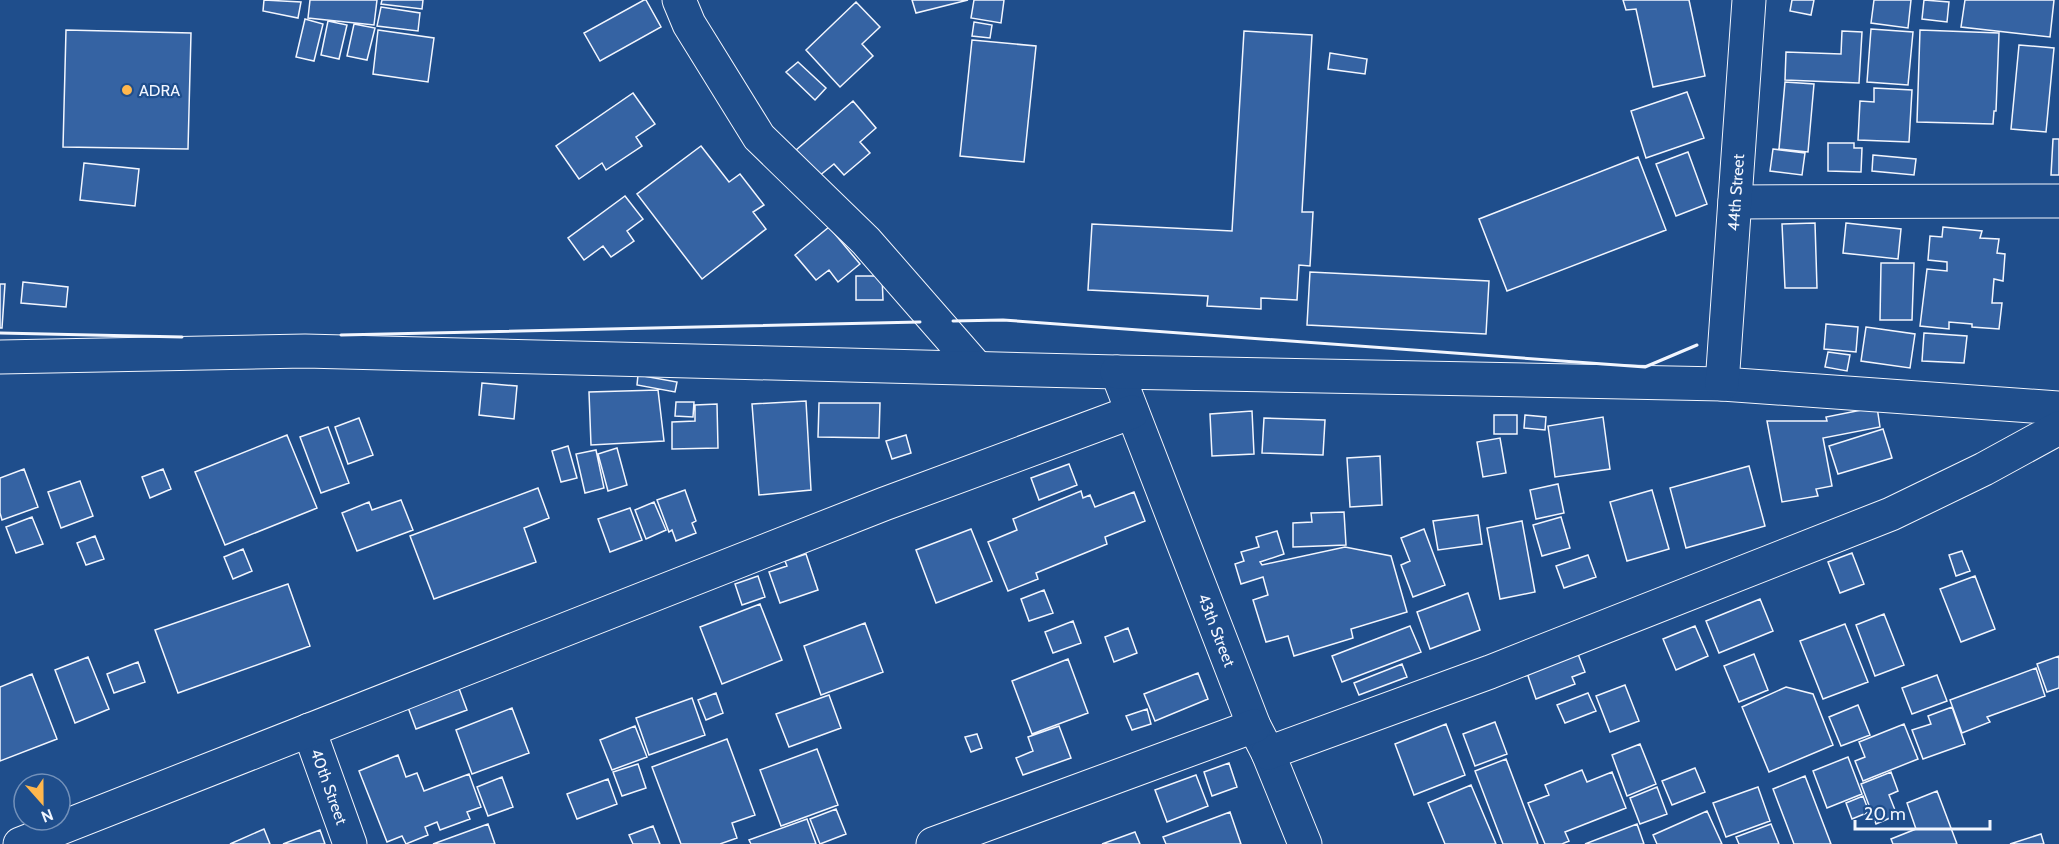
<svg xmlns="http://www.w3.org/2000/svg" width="2059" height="844" font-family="Cabin,sans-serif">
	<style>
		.building { fill: #3563a3; stroke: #f2f6ff; stroke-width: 1.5 }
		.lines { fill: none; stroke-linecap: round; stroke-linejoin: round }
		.minor-casing { stroke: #f2f6ff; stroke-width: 35 }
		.minor { stroke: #1f4e8c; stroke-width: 33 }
		.wall { stroke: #f2f6ff; stroke-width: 3 }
		.poi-dot { fill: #ffb74d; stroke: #1f4e8c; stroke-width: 2 }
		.labels { text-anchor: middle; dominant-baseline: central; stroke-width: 4.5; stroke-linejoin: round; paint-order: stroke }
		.poi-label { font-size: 16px; fill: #f2f6ff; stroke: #1f4e8c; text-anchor: start }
		.street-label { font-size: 16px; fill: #f2f6ff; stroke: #1f4e8c }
	</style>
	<rect width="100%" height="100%" fill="#1f4e8c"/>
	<path class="building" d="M264,0L301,2L298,18L263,11Z
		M310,0H377L374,25L308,18Z
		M382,0H423L422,9L381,4Z
		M644,0H646L661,27L600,61L584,33Z
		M912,0H968L916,13Z
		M974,0H1004L1001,23L971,18Z
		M1623,0H1689L1705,76L1653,87L1636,9L1626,10Z
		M1792,0H1814L1811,15L1790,11Z
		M1874,0H1911L1908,28L1871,23Z
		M1924,0L1949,2L1947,22L1922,19Z
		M1965,0H2054L2050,37L1961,27Z
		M856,2L880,27L862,44L873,56L840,87L806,50Z
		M381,7L420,13L418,31L377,26Z
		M305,19L323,24L314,61L296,57Z
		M328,21L347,25L339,59L321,55Z
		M974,22L992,25L990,38L972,36Z
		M354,24L375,28L367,60L347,56Z
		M1871,29L1913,32L1908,85L1867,82Z
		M66,30L191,33L188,149L63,147Z
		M378,30L434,38L428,82L373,74Z
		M1920,30L1999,33L1996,111H1994L1993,124L1917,122Z
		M1244,31L1312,35L1302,212H1313L1310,266L1299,265L1297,300L1261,298V309L1207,306L1208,296L1088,290L1092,224L1232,231Z
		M1842,31L1862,32L1859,83L1785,80L1786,52L1841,54Z
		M972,40L1036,46L1024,162L960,156Z
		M2019,45L2054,48L2046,132L2011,129Z
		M1330,53L1367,59L1365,74L1328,69Z
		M798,62L826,88L815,100L786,72Z
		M1785,82L1814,84L1808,152L1779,149Z
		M1874,88L1912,90L1909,142L1858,140L1860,101L1874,102Z
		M1687,92L1704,138L1646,158L1631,111Z
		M633,93L655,124L636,137L642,146L606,170L602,163L579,179L556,146Z
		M853,101L876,128L860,142L870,153L844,175L834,164L819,176L796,150Z
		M2053,139H2059V175H2051Z
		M1828,143H1854V148H1862L1861,172L1828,171Z
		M701,146L729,182L740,174L764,205L753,212L766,229L702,279L637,194Z
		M1773,149L1805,153L1802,175L1770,171Z
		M1688,152L1707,204L1676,216L1656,164Z
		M1873,155L1916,159L1914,175L1872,171Z
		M1638,157L1666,230L1507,291L1479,219Z
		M84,163L139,169L135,206L80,200Z
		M625,196L643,219L627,231L634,241L611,257L603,246L584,260L568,238Z
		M1815,223L1817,288H1785L1782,224Z
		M1846,223L1901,229L1898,259L1843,253Z
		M829,227L860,264L838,282L829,270L816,280L795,255Z
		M1943,227L1982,231L1980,238L1999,239L1997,253L2005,254L2003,281L1994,279L1992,303H2002L1999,329L1972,327V324L1949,322V329L1920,326L1927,269L1947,271V262L1928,260L1930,236L1942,237Z
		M1881,263H1914L1912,320H1880Z
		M1310,272L1489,281L1486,334L1307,325Z
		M856,276H882L883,300H856Z
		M23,282L68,287L66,307L21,303Z
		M0,284H5L2,328H0Z
		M1826,324L1858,327L1856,352L1824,349Z
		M1866,327L1915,334L1910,368L1861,361Z
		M1924,333L1967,336L1964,363L1922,361Z
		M1828,352L1850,355L1847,371L1825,367Z
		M638,375L677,382L675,392L637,385Z
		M482,383L517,386L514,419L479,415Z
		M658,390L664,441L591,445L589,392Z
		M806,401L811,490L759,495L752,404Z
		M676,402H694L693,417L675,416Z
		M819,403H880L879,438L818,437Z
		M717,404L718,448L672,449V422L695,421V405Z
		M1877,407L1880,427L1823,438L1832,486L1816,489L1818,496L1782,502L1767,421H1827L1826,417Z
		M1252,411L1254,454L1212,456L1210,414Z
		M1494,415H1517V434H1494Z
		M1525,415L1546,417L1545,430L1524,428Z
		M1603,417L1610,469L1555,477L1548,426Z
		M359,418L373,455L348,464L335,427Z
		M1264,418L1325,420L1323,455L1262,453Z
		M328,427L349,483L321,493L300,437Z
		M1883,429L1892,458L1838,474L1829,446Z
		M287,435L317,508L225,545L195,472Z
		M906,435L911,453L892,459L886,441Z
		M1500,438L1506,473L1483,477L1477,442Z
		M568,446L577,478L561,482L552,451Z
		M617,448L627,485L608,491L598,454Z
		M596,450L604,488L585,493L576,454Z
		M1380,456L1382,505L1350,507L1347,458Z
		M1069,464L1077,485L1039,500L1031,478Z
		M1749,466L1765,526L1686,548L1670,488Z
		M24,469L38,507L2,520L0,513V478Z
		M163,469L171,489L150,498L142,477Z
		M80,481L93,516L61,528L48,492Z
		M1558,484L1564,513L1536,519L1530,490Z
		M538,488L549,518L524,528L536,562L434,599L410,536Z
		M685,490L696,521L692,523L696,533L676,541L672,530L669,532L657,500Z
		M1652,490L1669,549L1627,561L1610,502Z
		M1081,491L1083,498L1090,495L1095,507L1134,492L1145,521L1105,537L1107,544L1036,573L1038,579L1008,591L988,542L1017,530L1013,519Z
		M401,500L413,530L357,551L342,513L369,502L372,510Z
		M654,502L666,530L646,539L635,510Z
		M630,508L642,540L610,552L598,519Z
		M1344,512L1346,545L1293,547V523L1312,522L1311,513Z
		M1478,515L1482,544L1438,550L1433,521Z
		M32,517L43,544L16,553L6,527Z
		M1561,517L1570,548L1542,556L1533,525Z
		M1522,521L1535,592L1500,599L1487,528Z
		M971,529L992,581L936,603L916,550Z
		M1424,529L1445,585L1413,597L1401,565L1410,561L1401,538Z
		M1277,531L1284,554L1260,562L1262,565L1345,547L1391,556L1407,612L1351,629L1353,638L1294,656L1288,636L1266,642L1253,600L1268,595L1263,577L1241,584L1235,564L1244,561L1241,552L1259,547L1256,537Z
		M95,536L104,559L86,565L77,543Z
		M243,549L252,571L233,579L224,557Z
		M1962,551L1970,571L1956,576L1949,555Z
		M1852,553L1864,584L1840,593L1828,562Z
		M806,554L818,590L780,603L769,572L787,566L785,561Z
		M1588,555L1596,577L1564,588L1556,566Z
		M758,576L765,597L742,605L735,584Z
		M1975,576L1995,629L1961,642L1940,589Z
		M288,584L310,646L178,693L155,630Z
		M1044,590L1053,613L1029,621L1021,599Z
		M1468,593L1480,630L1430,649L1417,612Z
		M1760,599L1773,631L1719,653L1706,621Z
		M760,604L782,660L722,684L700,627Z
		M1884,614L1904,665L1875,676L1856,625Z
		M1073,621L1081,643L1053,653L1045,632Z
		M865,623L883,672L821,695L804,646Z
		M1845,624L1868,682L1823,699L1800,641Z
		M1410,626L1421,652L1342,682L1332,656Z
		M1695,626L1708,656L1676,670L1663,639Z
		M1128,628L1137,653L1114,662L1105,637Z
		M1578,654L1585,672L1572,677L1575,684L1536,699L1527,673Z
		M1754,654L1768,690L1739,702L1724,666Z
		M2059,656V688L2047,692L2037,664Z
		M88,657L109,709L75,723L55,670Z
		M1068,659L1088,713L1032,734L1012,681Z
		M138,662L145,682L114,693L107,674Z
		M1402,664L1407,677L1359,695L1354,683Z
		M2036,668L2045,696L1987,717L1990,722L1962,733L1950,700Z
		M1198,673L1208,699L1155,721L1144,694Z
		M32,674L57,739L0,761V687Z
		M1937,675L1947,701L1912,714L1902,688Z
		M457,683L467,710L416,729L406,702Z
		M1625,685L1639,721L1610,732L1596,696Z
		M1786,687L1813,694L1833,745L1769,772L1742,707Z
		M716,693L723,713L706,720L698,700Z
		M1588,693L1596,711L1565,723L1557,705Z
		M829,695L841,728L789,747L776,714Z
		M692,698L705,735L649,755L636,718Z
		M1858,705L1870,735L1841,746L1829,717Z
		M1952,707L1965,744L1923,759L1912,730L1931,724L1928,716Z
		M512,708L529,753L472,774L456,730Z
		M1147,709L1151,724L1132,730L1126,716Z
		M1495,722L1507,754L1475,766L1463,734Z
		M1446,724L1465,775L1414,795L1395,744Z
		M1904,724L1918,759L1863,781L1855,761L1865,757L1859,742Z
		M635,726L647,757L612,770L600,740Z
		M1059,726L1071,758L1023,775L1016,758L1033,751L1028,737Z
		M977,734L982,748L971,752L965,737Z
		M727,739L755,815L732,823L737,838L720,844H681L652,767Z
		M1640,744L1656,784L1627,796L1612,755Z
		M817,749L838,805L781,826L760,770Z
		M398,755L406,777L417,773L424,791L469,774L481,807L467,812L470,819L440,830L437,822L425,827L428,835L406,844L402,836L387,842L359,771Z
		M1848,757L1862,794L1827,808L1813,771Z
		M1506,759L1538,844H1503L1475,771Z
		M1229,763L1237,787L1212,796L1204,772Z
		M638,764L646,788L622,796L613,772Z
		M1695,768L1705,792L1672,805L1662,781Z
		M1582,770L1587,782L1612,772L1626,808L1565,832L1569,841L1562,844H1545L1528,803L1549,795L1545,785Z
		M1891,772L1898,791L1889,795L1897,815L1876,824L1861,784Z
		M1196,775L1208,806L1167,822L1155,790Z
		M1805,776L1831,844H1794L1773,789Z
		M502,777L513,807L488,816L477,787Z
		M608,779L617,804L577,819L567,794Z
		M1471,785L1496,844H1445L1428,803Z
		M1657,787L1667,814L1640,824L1630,798Z
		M1758,787L1770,821L1726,837L1713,803Z
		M1937,791L1957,844H1893L1891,839L1916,829L1907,803Z
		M1863,796L1869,812L1852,819L1846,803Z
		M836,809L846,834L820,844L810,819Z
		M1707,811L1722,844H1657L1653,835Z
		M1230,812L1241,844H1166L1163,837Z
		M807,819L816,844H751L749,840Z
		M488,824L495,844H433Z
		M1637,824L1644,844H1585Z
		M1771,824L1779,844H1739L1736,837Z
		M653,826L660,844H633L629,835Z
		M264,829L270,844H230Z
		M320,830L325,844H283Z
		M1135,832L1140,844H1102Z
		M2041,834L2044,844H2010Z"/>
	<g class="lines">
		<g class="minor-casing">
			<g id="minor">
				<path d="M679,0L689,24L759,137L866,241L977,368"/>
				<path d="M1735,202L2059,201"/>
				<path id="s1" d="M0,357L305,351L1117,372L1254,726L1268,753L1305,844"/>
				<path d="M1117,372L1722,384L2059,408"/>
				<path id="s2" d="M1722,384L1749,0"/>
				<path id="s3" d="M309,730L350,844"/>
				<path d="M1268,753L1490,672L1891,514L1984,469L2059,428"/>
				<path d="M20,844L884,504L1132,412"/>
				<path d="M933,844L1254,726"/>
			</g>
		</g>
		<use href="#minor" class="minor"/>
		<path class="wall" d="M953,321L1003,320L1645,367L1697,345
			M0,333L182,337
			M341,335L920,322"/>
	</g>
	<circle class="poi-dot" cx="127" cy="90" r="6"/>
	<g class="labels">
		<g class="poi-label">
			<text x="139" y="90">ADRA</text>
		</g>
		<g class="street-label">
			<text stroke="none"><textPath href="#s2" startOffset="192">44th Street</textPath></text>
			<text stroke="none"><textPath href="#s1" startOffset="1394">43th Street</textPath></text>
			<text stroke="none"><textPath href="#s3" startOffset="60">40th Street</textPath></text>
		</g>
	</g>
	<g transform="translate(42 802) rotate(159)"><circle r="28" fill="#1f4e8c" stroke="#7391ba" stroke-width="1.5"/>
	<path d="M0-4.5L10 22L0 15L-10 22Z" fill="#ffb74d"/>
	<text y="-9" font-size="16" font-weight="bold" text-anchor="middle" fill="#f2f6ff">N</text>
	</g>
	<path d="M1855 820v9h135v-9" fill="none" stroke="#f2f6ff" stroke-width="3"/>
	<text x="1864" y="820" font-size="18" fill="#f2f6ff" stroke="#1f4e8c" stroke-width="4.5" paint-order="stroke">20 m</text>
</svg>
